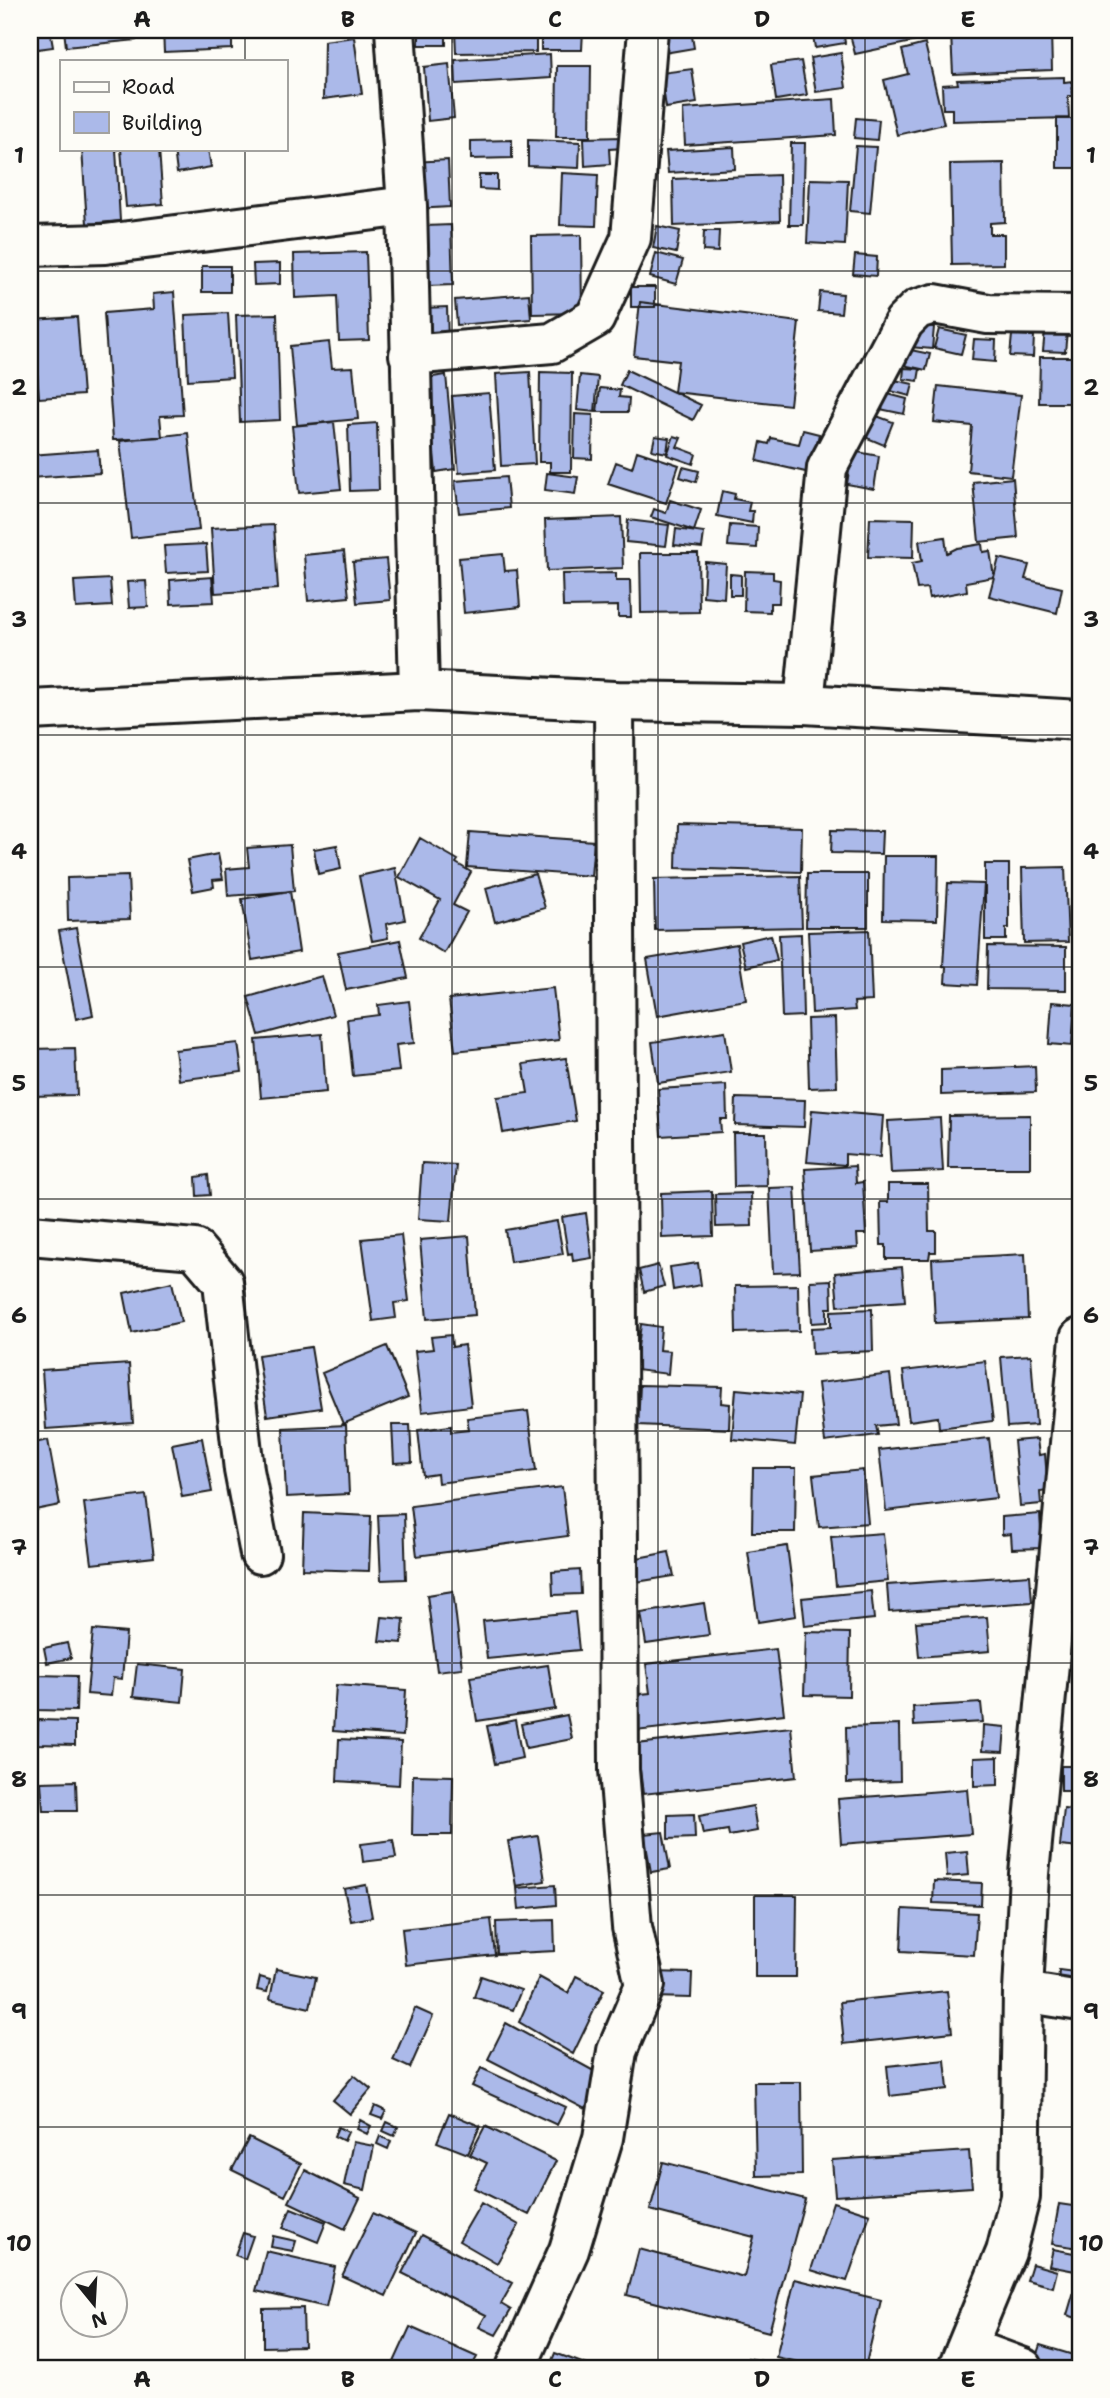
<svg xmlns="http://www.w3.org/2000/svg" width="1110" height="2398" font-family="'Shantell Sans',sans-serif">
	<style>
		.building { fill: #abb9e9; stroke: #1c1c1c; stroke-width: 2 }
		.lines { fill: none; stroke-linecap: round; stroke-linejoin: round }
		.minor-casing { stroke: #1c1c1c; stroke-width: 44 }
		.tertiary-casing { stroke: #1c1c1c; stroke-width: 44 }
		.minor { stroke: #fdfcf7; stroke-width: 38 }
		.tertiary { stroke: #fdfcf7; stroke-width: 38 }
		.grid { fill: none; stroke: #1c1c1c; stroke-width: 2; stroke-opacity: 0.55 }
		.neatline { fill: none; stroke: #1c1c1c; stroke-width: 2.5 }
		.grid-label { font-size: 23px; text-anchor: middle; font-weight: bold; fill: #1c1c1c }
	</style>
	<rect width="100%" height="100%" fill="#fdfcf7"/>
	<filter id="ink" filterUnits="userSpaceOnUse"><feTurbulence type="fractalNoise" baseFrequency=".0143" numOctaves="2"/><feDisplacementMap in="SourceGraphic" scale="14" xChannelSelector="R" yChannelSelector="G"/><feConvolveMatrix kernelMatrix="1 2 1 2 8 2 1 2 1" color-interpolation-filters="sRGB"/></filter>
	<g filter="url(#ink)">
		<path class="building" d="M30,30H50L53,47L30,50Z
			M64,30H135L136,40L66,47Z
			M163,30H232V49L164,52Z
			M419,30H446V45H419Z
			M455,30H536V52L456,53Z
			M541,30H583L582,50H541Z
			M660,30H691L694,48L664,53Z
			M812,30H843L845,43L815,48Z
			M849,30H934L935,37L855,54Z
			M1051,30L1052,70L953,74L951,34Z
			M354,37L362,94L323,99L324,41Z
			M925,44L944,124L897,135L884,80L908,74L902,50Z
			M841,53L846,88L816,92L810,58Z
			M550,54L551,78L456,84L455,60Z
			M801,61L807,95L776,100L771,65Z
			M449,64L454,118L428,121L424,67Z
			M557,66H591L590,137H556Z
			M692,69L697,103L666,108L661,73Z
			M1064,77V82L1072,81L1073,96H1068L1069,118L952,121V109H943L942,85L958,84L957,80Z
			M834,99L836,135L685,145L683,109Z
			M856,118L879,120L877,140L854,138Z
			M1057,119H1080V168H1057Z
			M623,137L624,148L609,149L610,164L585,166L584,138Z
			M512,140V158L471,159V141Z
			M528,140L580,142L579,168L528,166Z
			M791,143H805L803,225H789Z
			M856,146L876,147L870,213L850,211Z
			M734,147L735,169L668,173L666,151Z
			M82,149H116L120,221L87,224Z
			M121,149H159L163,204L126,207Z
			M174,149H208L211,167L177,173Z
			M448,160L450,207L415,209L413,162Z
			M1004,163L1005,222L990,223V234H1004V264L952,265L950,164Z
			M562,173L598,175L596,226L560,225Z
			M479,175H497V190L479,189Z
			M779,175L780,221L674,226L673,179Z
			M810,179L848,180L845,245L807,243Z
			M451,225L453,285L427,286L425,226Z
			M657,226L680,231L676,253L653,248Z
			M704,231H719L718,252L703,251Z
			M581,235L582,313L532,314L531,236Z
			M366,252L369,340L339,341L337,296L295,298L294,254Z
			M656,253L683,260L676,284L650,277Z
			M855,255L877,257L876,276L853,274Z
			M280,263V284L254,285L253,264Z
			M202,266H230V292H202Z
			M631,287H655V307H631Z
			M174,292L183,415L160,416L162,437L113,440L104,313L154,309L153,294Z
			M820,292L843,294L841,313L818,311Z
			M529,294L531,319L457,325L455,300Z
			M640,302L799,322L790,405L674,392L678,361L634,356Z
			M447,307L448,342H423V308Z
			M228,313L232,377L188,380L185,315Z
			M277,314L280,420L240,422L236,315Z
			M77,317L83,395L39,398L33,320Z
			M911,326L934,327L932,349L910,347Z
			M939,329L966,335L961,354L934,348Z
			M1045,330L1067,331L1065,352L1043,351Z
			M1012,335L1034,336L1033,357L1010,356Z
			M974,339L996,340L995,362L972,360Z
			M329,342L332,368L353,367L358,419L297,425L290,346Z
			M906,349L930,354L926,370L903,365Z
			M1040,357H1080V403H1039Z
			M904,368L920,369L918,381L903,379Z
			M627,370L701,405L693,420L620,385Z
			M530,372L535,464L501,466L496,374Z
			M540,372L572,373L571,472H550V462H539Z
			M446,375L455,469L436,472L426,378Z
			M580,375L598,377L595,412L577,410Z
			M890,379L913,384L910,396L887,390Z
			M938,386L1021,395L1011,476L968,471L972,426L934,422Z
			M600,388L620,390L619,397L629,398L628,412H597Z
			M489,393L495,470L459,473L452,396Z
			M884,393L907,399L904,414L880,409Z
			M575,414L593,415L592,459L574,458Z
			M874,415L893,422L884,445L865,437Z
			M334,422L341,489L299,493L292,426Z
			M377,423L379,490L350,491L348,425Z
			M803,430L819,434L810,473L757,461L761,442L769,444L771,438L799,444Z
			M188,433L199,530L131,538L120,441Z
			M655,436L669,438L667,453L652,450Z
			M674,436L681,438L677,447L696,454L693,464L667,455Z
			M98,450L100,473L30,478V455Z
			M637,451L679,465L666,503L608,484L616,462L632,468Z
			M852,451L879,456L874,489L847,484Z
			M683,467L699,471L696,482L680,477Z
			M547,473L578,477L575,494L545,490Z
			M506,477L509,508L459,513L455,481Z
			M1013,478L1018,538L979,542L973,482Z
			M722,491L735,494L734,499L750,502L748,511H753L752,523L717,516Z
			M670,500L701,510L694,531L651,517L654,509L666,513Z
			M621,517L623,568L547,571L545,520Z
			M870,518L914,519L913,558L868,557Z
			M628,520L669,525L666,546L626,542Z
			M274,525L278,589L215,593L211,528Z
			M730,525L758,527L757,548L728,546Z
			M676,529L704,533L702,548L674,545Z
			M945,537L947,553L957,548L982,544L983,552L990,551L994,577L966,582L967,591L929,598L927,588L917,589L912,563L922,561L919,541Z
			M206,544L208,571L166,573L164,546Z
			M344,551L349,597L308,601L304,555Z
			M640,553H698L699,612L641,613Z
			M503,554L505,571L517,570L520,607L464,613L459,558Z
			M999,558L1029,565L1025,579L1062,588L1057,613L989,596Z
			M386,559L390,600L357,603L353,562Z
			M705,562L726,564L724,598L703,596Z
			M745,571L773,572V579L780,580L779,603H770V612L744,611Z
			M616,573V580H630L631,617H618V606L563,607L562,574Z
			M730,574L741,575V595H730Z
			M212,577L214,602L171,604L170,580Z
			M110,579L112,606L76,608L74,581Z
			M146,581L148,607L129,608L127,582Z
			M677,825L802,828L801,872L676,868Z
			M832,830L882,831L881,854L831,853Z
			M470,832L594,841L591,876L467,867Z
			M420,838L458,860L456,863L471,872L453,905L467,912L444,953L419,938L440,900L399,877Z
			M290,845L294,891L228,896L226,869L249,867L247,848Z
			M337,845L341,869L318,874L314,849Z
			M218,854L223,879L213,880L214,887L193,891L187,860Z
			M884,856H938L937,920L883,919Z
			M985,864H1009V928H1006V940H985Z
			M1065,867L1068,942L1024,943L1022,868Z
			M395,868L405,920L386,924L388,938L372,941L359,876Z
			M535,874L545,908L495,922L486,888Z
			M807,874H868V927H806Z
			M128,876L130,919L68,921L67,878Z
			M800,876L802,927L655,930L654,879Z
			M948,883L984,884L977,985L945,983L946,967L943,966Z
			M290,891L299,952L252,960L242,899Z
			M76,928L93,1015L76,1019L59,931Z
			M869,930L872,1001L854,1002L855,1010L812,1013L808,932Z
			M801,934L803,1016L782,1017L779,935Z
			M771,935L777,960L746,967L740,942Z
			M400,940L408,978L346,990L338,952Z
			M737,944L746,1000L657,1016L647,959Z
			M988,946L1066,947V990L987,989Z
			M322,976L333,1015L259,1035L248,997Z
			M553,988L559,1040L455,1051L449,999Z
			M409,1001L414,1043L396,1045L399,1071L353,1076L347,1019L379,1015L378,1005Z
			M1052,1002L1075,1004L1072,1046L1049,1044Z
			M835,1018L837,1087L809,1088L807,1019Z
			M725,1031L731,1072L658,1083L652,1042Z
			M322,1034L326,1092L261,1098L256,1040Z
			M238,1043L242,1072L179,1080L175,1050Z
			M75,1048L77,1095L30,1096V1049Z
			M566,1058L576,1121L503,1133L497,1097L528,1093L523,1064Z
			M1035,1066L1036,1092L941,1095V1070Z
			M726,1085L727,1119H720L721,1132L661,1136L658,1089Z
			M736,1098L805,1100L804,1127L735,1125Z
			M812,1110L883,1116L880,1157L845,1154V1165L807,1162Z
			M1030,1115V1168H948L949,1116Z
			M940,1118L943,1171L891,1173L888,1121Z
			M733,1133H766L767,1186L734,1187Z
			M422,1163L456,1165L451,1221L418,1219Z
			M855,1166L856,1183L863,1182L866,1234H857L858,1248L810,1251L805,1169Z
			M208,1175L210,1195L197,1196L196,1177Z
			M888,1184H928L929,1231H936V1252H930L929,1259H886V1245H881L880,1202H888Z
			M795,1187L800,1272L773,1273L769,1188Z
			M712,1191L713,1236L662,1238L661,1193Z
			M751,1193L752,1226L716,1227L715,1194Z
			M586,1213L592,1258L573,1261L572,1253L568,1254L562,1217Z
			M557,1221L563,1254L510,1262L505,1230Z
			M401,1235L409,1301L394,1303L396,1318L373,1321L362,1239Z
			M469,1236L475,1315L427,1319L420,1240Z
			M1025,1254L1028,1319L935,1323L932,1259Z
			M698,1263L701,1285L673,1290L670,1267Z
			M658,1265L664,1286L644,1292L639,1270Z
			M902,1267L905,1301L838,1306L835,1273Z
			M831,1280L832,1308H827V1322L812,1323L810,1281Z
			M172,1282L181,1322L132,1333L124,1293Z
			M798,1285L799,1331L736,1333L735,1286Z
			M872,1309L873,1351L812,1354L811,1328L831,1327V1311Z
			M641,1324L661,1327L659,1350L670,1351L668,1374L635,1370Z
			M451,1335L452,1347L464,1345L471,1406L422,1412L415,1351L433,1349L431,1337Z
			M387,1346L408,1397L343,1424L322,1373Z
			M311,1347L321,1408L267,1416L258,1355Z
			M1031,1355L1036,1425L1007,1427L1001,1357Z
			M985,1361L993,1421L939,1428L938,1417L909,1421L903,1371Z
			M129,1364L133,1423L46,1429L42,1370Z
			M890,1374L896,1424L876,1426L878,1435L825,1442L818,1383Z
			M640,1385L722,1387L721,1403L730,1404L729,1429L638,1425Z
			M736,1389L800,1395L795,1445L732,1439Z
			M528,1411L536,1471L438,1483L437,1474L423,1476L418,1430L451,1426V1432L469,1430L467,1418Z
			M346,1425L349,1494L286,1497L283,1428Z
			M392,1425H410L412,1462L394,1463Z
			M202,1438L212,1492L182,1497L172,1444Z
			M989,1438L996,1498L886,1511L879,1450Z
			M1037,1439L1039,1455L1045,1454L1048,1491L1040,1492L1041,1504L1020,1506L1014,1441Z
			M48,1440L60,1505L30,1511V1444Z
			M753,1468H796L795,1532H752Z
			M863,1470L868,1523L819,1527L813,1475Z
			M562,1487L568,1536L417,1556L411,1506Z
			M146,1495L154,1557L92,1564L84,1503Z
			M304,1513L371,1516L369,1571L302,1569Z
			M404,1514L406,1579L381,1580L378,1515Z
			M1040,1514L1042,1548L1012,1549L1011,1534L1002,1535V1517Z
			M883,1533L888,1581L836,1586L831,1537Z
			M787,1546L796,1616L758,1622L748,1552Z
			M669,1552L674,1576L636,1582L632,1559Z
			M580,1570L581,1594L553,1595L552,1572Z
			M1030,1575L1032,1602L889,1612L887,1585Z
			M453,1591L462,1668L437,1671L427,1595Z
			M871,1591L874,1619L805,1626L802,1598Z
			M704,1603L709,1635L646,1644L641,1613Z
			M575,1612L579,1650L487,1659L483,1621Z
			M382,1617L404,1619L402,1643L379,1641Z
			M987,1617L990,1651L919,1657L916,1622Z
			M93,1630L126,1633L122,1679L113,1678L111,1696L87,1694Z
			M806,1632L850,1633L849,1696L804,1695Z
			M67,1643L71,1658L47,1663L44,1648Z
			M776,1649L784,1714L636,1731L631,1695L650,1693L646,1664Z
			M137,1664L185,1669L182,1702L133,1697Z
			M548,1665L555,1709L477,1721L470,1677Z
			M38,1675L77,1676L76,1711L36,1710Z
			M336,1685L406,1690L403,1736L333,1731Z
			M981,1703L983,1722L914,1726L913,1707Z
			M567,1715L572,1739L526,1748L521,1724Z
			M38,1720L75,1721V1745L37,1744Z
			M515,1720L522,1758L495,1764L487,1726Z
			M899,1725L900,1781L847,1783L846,1727Z
			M983,1725L1005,1727L1003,1752L982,1751Z
			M791,1727L796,1777L643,1794L637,1744Z
			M339,1739L401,1742L399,1785L337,1781Z
			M998,1757V1785L974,1786V1758Z
			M1061,1766H1080V1791H1061Z
			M413,1775L453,1776L452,1835H412Z
			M76,1781L77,1811H43L41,1782Z
			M30,1789H35L36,1811H30Z
			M967,1789L971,1834L841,1844L838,1799Z
			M753,1806L757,1831L729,1836L728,1830L703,1834L699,1816Z
			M1064,1809L1080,1811V1848L1060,1846Z
			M694,1814L695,1838L668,1839V1815Z
			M663,1832L670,1869L651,1872L644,1834Z
			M538,1836L545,1881L516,1886L508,1841Z
			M393,1840L396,1858L363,1862L361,1844Z
			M967,1851L969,1875L947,1877L945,1853Z
			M934,1881L982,1883L981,1905L933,1903Z
			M366,1885L372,1917L351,1921L344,1889Z
			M555,1885L556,1905L519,1909L517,1888Z
			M755,1895H797L796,1977H755Z
			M903,1909L977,1913L974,1955L901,1951Z
			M491,1919L495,1955L406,1965L402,1929Z
			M554,1920L555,1951L497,1954L496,1922Z
			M276,1969L316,1977L310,2008L270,1999Z
			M1059,1970L1075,1972L1074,1985L1058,1984Z
			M652,1972L692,1973L691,1998L652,1997Z
			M481,1976L521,1990L513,2010L474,1997Z
			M576,1976L604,1990L573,2054L519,2022L539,1977L568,1993Z
			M260,1977L270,1980L267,1992L257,1990Z
			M947,1991L952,2032L844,2044L840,2002Z
			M415,2008L433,2016L410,2068L393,2060Z
			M506,2023L603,2076L585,2109L488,2059Z
			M945,2060L948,2089L890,2096L887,2066Z
			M481,2068L566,2107L557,2125L472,2086Z
			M354,2075L371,2089L350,2114L333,2100Z
			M754,2082H801L802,2175L756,2176Z
			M375,2106L386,2111L382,2119L371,2115Z
			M449,2113L480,2126L468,2154L437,2142Z
			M360,2120L371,2126L367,2134L357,2129Z
			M387,2122L398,2127L394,2136L383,2131Z
			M485,2126L556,2161L529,2215L474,2188L487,2163L470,2155Z
			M338,2127L348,2132L344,2141L334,2136Z
			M380,2136L391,2141L388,2149L377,2144Z
			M249,2138L301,2164L285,2196L232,2170Z
			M353,2142L374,2146L365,2190L344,2185Z
			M969,2151L972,2187L835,2196L832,2160Z
			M663,2162L805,2199L769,2332L627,2295L639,2249L744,2277L754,2237L650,2210Z
			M305,2170L360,2198L345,2229L289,2202Z
			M833,2202L870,2214L847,2281L811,2270Z
			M481,2203L519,2225L497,2263L459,2241Z
			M1059,2204L1080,2207V2248L1052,2244Z
			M291,2208L326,2222L318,2242L283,2228Z
			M373,2213L416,2233L386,2296L342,2276Z
			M243,2233L253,2236L245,2259L235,2255Z
			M422,2235L513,2283L501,2304L511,2310L496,2335L479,2327L486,2315L402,2273Z
			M273,2236L296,2241L293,2251L271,2247Z
			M1053,2249L1079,2254L1075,2271L1049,2266Z
			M266,2251L335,2267L326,2307L256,2291Z
			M1032,2264L1057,2271L1053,2287L1027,2280Z
			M1080,2271V2319L1067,2315Z
			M795,2279L881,2300L865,2368H825L776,2357Z
			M303,2308L304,2346L263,2347V2309Z
			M410,2327L477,2357L471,2368H407L394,2362Z
			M1040,2345L1080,2357V2368L1033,2365Z
			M555,2353L590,2366V2368H549Z
			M748,2358L794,2368H745Z"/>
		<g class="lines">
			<g class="minor-casing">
				<path id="minor" d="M395,30L407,206L419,691
					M30,246L105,244L407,206
					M409,355L552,343L595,318L631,238L648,30
					M804,704L827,468L904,322L917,309L934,304L988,314L1080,315
					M30,1235L195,1249L223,1282L244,1470L260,1554
					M1023,1992L1080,2001
					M969,2348L1023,2368
					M516,2368L569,2250L603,2138L617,2051L645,1985L632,1927L619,1770L614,701
					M958,2368L1006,2252L1020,2197L1023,1992L1029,1874L1080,1338"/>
			</g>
			<g class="tertiary-casing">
				<path id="tertiary" d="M30,710L419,691L614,701L804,704L1080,720"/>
			</g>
			<use href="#minor" class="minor"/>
			<use href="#tertiary" class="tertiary"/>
		</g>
	</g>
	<path class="grid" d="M245,30V61M452,30V2368M658,30V2368M865,30V2368M245,149V2368M30,271H1080M30,503H1080M30,735H1080M30,967H1080M30,1199H1080M30,1431H1080M30,1663H1080M30,1895H1080M30,2127H1080"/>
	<rect width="1110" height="2398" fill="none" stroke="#fdfcf7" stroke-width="77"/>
	<rect x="60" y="60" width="228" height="91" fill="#fdfcf7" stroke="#a3a29f" stroke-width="2"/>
	<rect x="74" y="82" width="35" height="10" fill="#fdfcf7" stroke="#a3a29f" stroke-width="2"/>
	<text x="122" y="94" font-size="21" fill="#1c1c1c">Road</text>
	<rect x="74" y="112" width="35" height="21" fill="#abb9e9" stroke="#a3a29f" stroke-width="2"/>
	<text x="122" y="130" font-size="21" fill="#1c1c1c">Building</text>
	<g transform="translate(94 2304) rotate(162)"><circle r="33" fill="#fdfcf7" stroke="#a3a29f" stroke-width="2"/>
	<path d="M0-5L12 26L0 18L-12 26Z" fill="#1c1c1c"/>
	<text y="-10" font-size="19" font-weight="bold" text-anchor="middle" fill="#1c1c1c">N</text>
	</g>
	<rect x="38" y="38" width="1034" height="2322" class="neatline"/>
	<g class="grid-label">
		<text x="142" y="27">A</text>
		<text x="348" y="27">B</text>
		<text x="555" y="27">C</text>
		<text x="762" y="27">D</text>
		<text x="968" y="27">E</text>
		<text x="19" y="163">1</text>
		<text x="1091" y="163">1</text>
		<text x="19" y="395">2</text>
		<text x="1091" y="395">2</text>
		<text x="19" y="627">3</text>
		<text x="1091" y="627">3</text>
		<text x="19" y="859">4</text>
		<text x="1091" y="859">4</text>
		<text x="19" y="1091">5</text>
		<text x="1091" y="1091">5</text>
		<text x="19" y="1323">6</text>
		<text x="1091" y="1323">6</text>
		<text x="19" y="1555">7</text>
		<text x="1091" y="1555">7</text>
		<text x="19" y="1787">8</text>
		<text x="1091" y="1787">8</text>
		<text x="19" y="2019">9</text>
		<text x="1091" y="2019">9</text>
		<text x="19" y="2251">10</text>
		<text x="1091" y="2251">10</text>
		<text x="142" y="2387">A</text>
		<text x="348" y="2387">B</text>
		<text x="555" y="2387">C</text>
		<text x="762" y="2387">D</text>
		<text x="968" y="2387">E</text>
	</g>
</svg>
